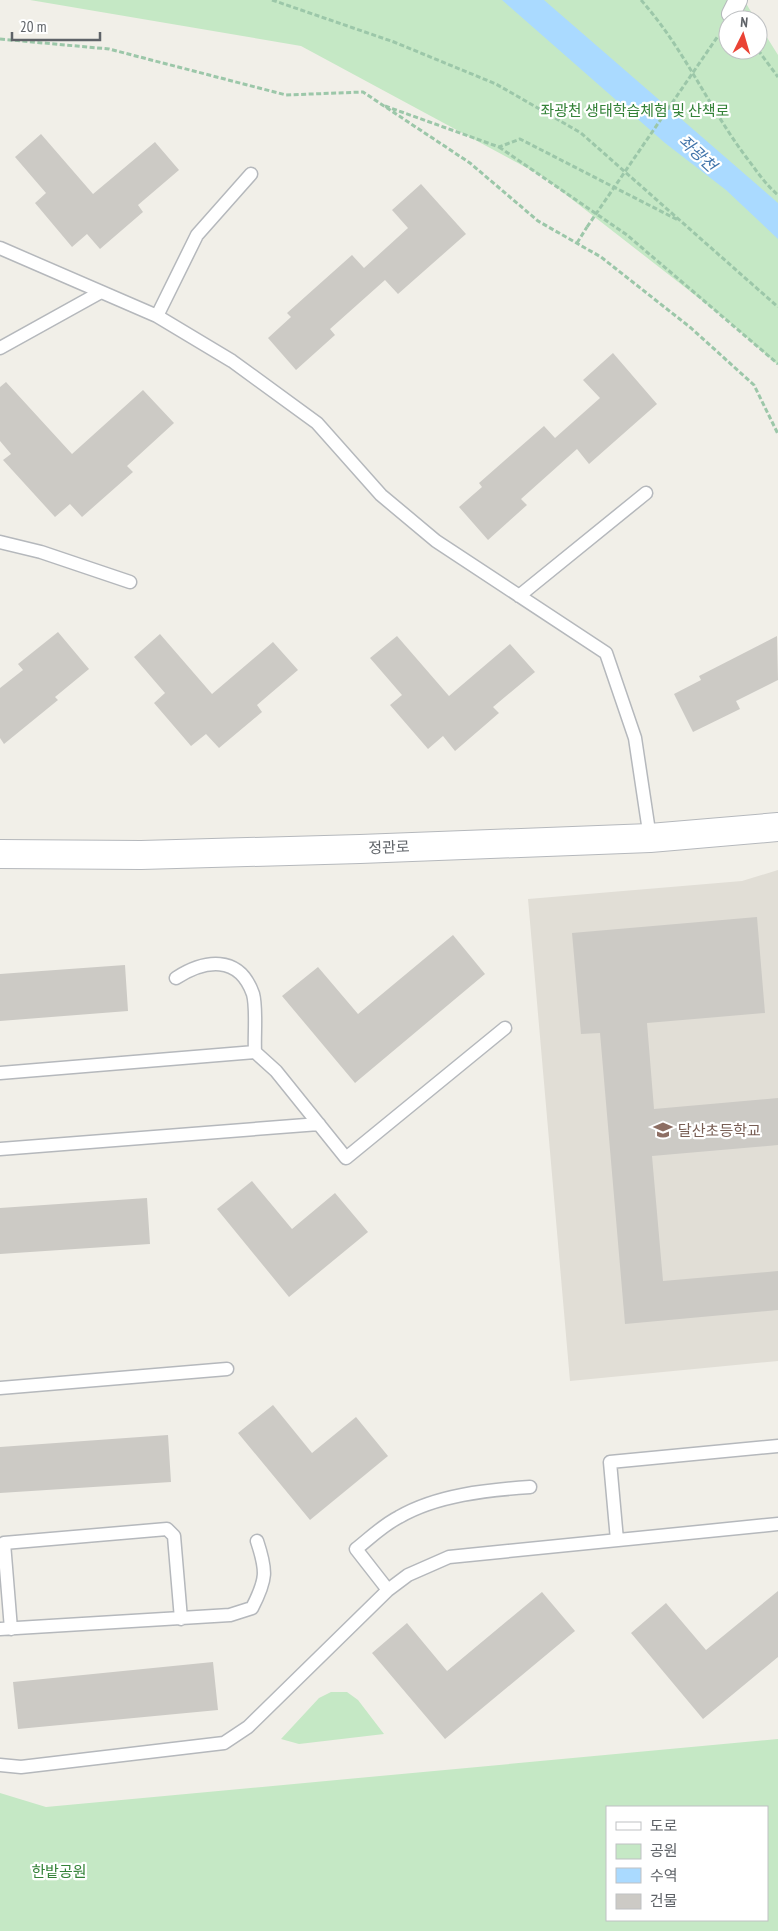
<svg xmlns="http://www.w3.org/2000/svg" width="778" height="1931" font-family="'PT Sans Narrow','Noto Sans KR',sans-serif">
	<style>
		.education { fill: #e1ded6 }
		.green { fill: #c5e8c5; fill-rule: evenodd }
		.water { fill: #aadaff }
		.building { fill: #cccac5 }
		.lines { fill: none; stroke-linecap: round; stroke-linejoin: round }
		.service-casing { stroke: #b5b8bc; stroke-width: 15 }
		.pedestrian-casing { stroke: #b5b8bc; stroke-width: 20 }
		.tertiary-casing { stroke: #b5b8bc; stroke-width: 30 }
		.path { stroke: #9cc7a9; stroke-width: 3; stroke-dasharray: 5 2.5; stroke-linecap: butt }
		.service { stroke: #fff; stroke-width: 12 }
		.pedestrian { stroke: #fff; stroke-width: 18 }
		.tertiary { stroke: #fff; stroke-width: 28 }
		.path-bridge { stroke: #9cc7a9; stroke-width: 3; stroke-dasharray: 5 2.5; stroke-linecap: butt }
		.labels { text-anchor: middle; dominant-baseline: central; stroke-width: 4.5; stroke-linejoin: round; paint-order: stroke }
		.park-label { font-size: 15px; fill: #348238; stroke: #fff }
		.street-label { font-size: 15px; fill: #5f6368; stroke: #fff }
		.education-label { font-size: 15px; fill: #785e54; stroke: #fff; text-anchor: start }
		.water-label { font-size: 16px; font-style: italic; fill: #4174aa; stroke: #fff }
	</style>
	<rect width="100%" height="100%" fill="#f1efe8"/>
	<path class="education" d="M778,870V1361L570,1381L528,899L742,881Z"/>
	<path class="green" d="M30,0H744L756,20H728V50H758V23L778,55V365L727,320L542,176L301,46Z
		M331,1692H347L358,1700L384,1734L299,1744L281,1739L319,1698Z
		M778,1739V1931H0V1793L46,1807ZM767,1807V1920H607V1807Z"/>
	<path class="water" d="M502,0H544L778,203V239L726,190L665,143Z"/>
	<path class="building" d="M41,134L93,194L155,142L179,170L138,205L143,212L100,249L87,234L72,247L35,203L46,193L15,157Z
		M421,184L466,234L398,294L385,280L330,329L335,335L296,370L268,338L291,317L287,313L352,255L364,268L408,228L392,210Z
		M613,353L657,404L589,464L577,449L521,499L527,505L488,540L459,507L482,487L479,483L544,426L555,438L600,398L583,380Z
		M6,382L72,454L143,390L174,423L127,466L133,472L82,517L70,504L55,517L3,460L11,454L0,441V387Z
		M58,632L89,669L55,697L58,700L4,744L0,738V688L23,670L18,664Z
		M160,634L212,694L273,642L298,670L257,705L262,712L219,748L206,734L191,746L154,703L165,693L134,657Z
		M397,636L449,696L510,644L535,672L493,707L499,713L455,751L443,736L428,749L390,705L402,695L370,658Z
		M777,636L778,680L736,701L740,709L693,732L674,694L701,680L699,676Z
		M757,917L765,1013L647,1023L654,1109L778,1098V1145L652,1156L663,1281L778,1271V1310L625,1324L600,1033L581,1034L572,933Z
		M453,935L485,974L355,1083L282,996L318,967L358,1014Z
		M125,965L128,1011L0,1021V974Z
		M252,1181L292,1229L335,1193L368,1232L289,1297L217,1209Z
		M147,1198L150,1244L0,1254V1208Z
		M273,1405L312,1453L356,1417L388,1456L310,1520L238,1433Z
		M168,1435L171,1482L0,1493V1447Z
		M778,1591V1657L703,1719L631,1633L666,1603L706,1650Z
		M542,1592L575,1631L445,1739L372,1653L407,1623L447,1671Z
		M213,1662L218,1710L18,1729L13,1682Z"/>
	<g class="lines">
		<g class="service-casing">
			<path id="service" d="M0,248L157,316L232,361L317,423L381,495L436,541L606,653L635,738L650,838
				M157,316L197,235L251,174
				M0,348L101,292
				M0,542L41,552L130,582
				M519,596L646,493
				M176,978C204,960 239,954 253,994C257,1008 254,1036 255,1052
				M0,1073L255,1052L276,1071L346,1158L505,1028
				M0,1149L319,1124
				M0,1388L227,1369
				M617,1540L610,1462L778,1446
				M388,1590L356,1549C370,1538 383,1525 399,1517C437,1495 487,1490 530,1487
				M0,1629L230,1615L252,1608C267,1579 267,1571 257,1541
				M11,1629L4,1543L167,1529L174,1536L181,1619
				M0,1765L21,1767L224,1743L248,1727L388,1590L408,1575L449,1557L778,1524"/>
		</g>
		<g class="pedestrian-casing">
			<path id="pedestrian" d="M731,14L738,0"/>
		</g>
		<g class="tertiary-casing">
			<path id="tertiary" d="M0,854L141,855L360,849L650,838L778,827"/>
		</g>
		<path class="path" d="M272,0L394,42L496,84L581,133L778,307
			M641,0C683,47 708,106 746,157C756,170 765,184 778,195
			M0,39L109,49L286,95L363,92L470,163L538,221L601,257L691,328L754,385L778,434
			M758,50L778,77
			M385,106L499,147L520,139L678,220
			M499,147L627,235L778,364
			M577,243L587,227"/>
		<use href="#service" class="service"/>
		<use href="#pedestrian" class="pedestrian"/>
		<use href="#tertiary" class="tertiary"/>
		<path class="path-bridge" d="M587,227L718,36"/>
	</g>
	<defs>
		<g id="school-bare" transform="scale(1.5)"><path d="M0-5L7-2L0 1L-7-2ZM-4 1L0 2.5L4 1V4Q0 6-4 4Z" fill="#8d6e63" stroke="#fff" stroke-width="2.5" paint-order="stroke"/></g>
	</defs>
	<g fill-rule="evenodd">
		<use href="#school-bare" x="663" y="1130"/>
	</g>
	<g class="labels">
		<g class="park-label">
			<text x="635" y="110">좌광천 생태학습체험 및 산책로</text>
			<text x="59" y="1871">한밭공원</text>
		</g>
		<g class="street-label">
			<text transform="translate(389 847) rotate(-2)">정관로</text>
		</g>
		<g class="education-label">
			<text x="678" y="1130">달산초등학교</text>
		</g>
		<g class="water-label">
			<text transform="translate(698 153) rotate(43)">좌광천</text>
		</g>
	</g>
	<rect x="606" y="1806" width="162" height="115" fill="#ffffff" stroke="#bfc1c3"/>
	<rect x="616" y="1822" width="25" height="8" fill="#ffffff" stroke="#bfc1c3"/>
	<text x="650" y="1831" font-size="15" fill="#5f6368">도로</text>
	<rect x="616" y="1844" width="25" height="15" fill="#c5e8c5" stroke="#bfc1c3"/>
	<text x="650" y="1856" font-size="15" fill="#5f6368">공원</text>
	<rect x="616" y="1868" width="25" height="15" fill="#aadaff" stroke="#bfc1c3"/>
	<text x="650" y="1881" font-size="15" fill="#5f6368">수역</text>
	<rect x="616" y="1894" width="25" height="15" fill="#cccac5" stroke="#bfc1c3"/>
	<text x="650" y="1906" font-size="15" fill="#5f6368">건물</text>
	<g transform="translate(743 35) rotate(5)"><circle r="24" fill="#ffffff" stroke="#bfc1c3"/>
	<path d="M0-4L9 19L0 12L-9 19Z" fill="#ea4335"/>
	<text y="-8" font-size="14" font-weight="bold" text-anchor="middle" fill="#5f6368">N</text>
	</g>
	<path d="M12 32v8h88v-8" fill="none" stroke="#5f6368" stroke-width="2.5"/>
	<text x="20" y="32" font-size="15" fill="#5f6368" stroke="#ffffff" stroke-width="4" paint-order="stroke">20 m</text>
</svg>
